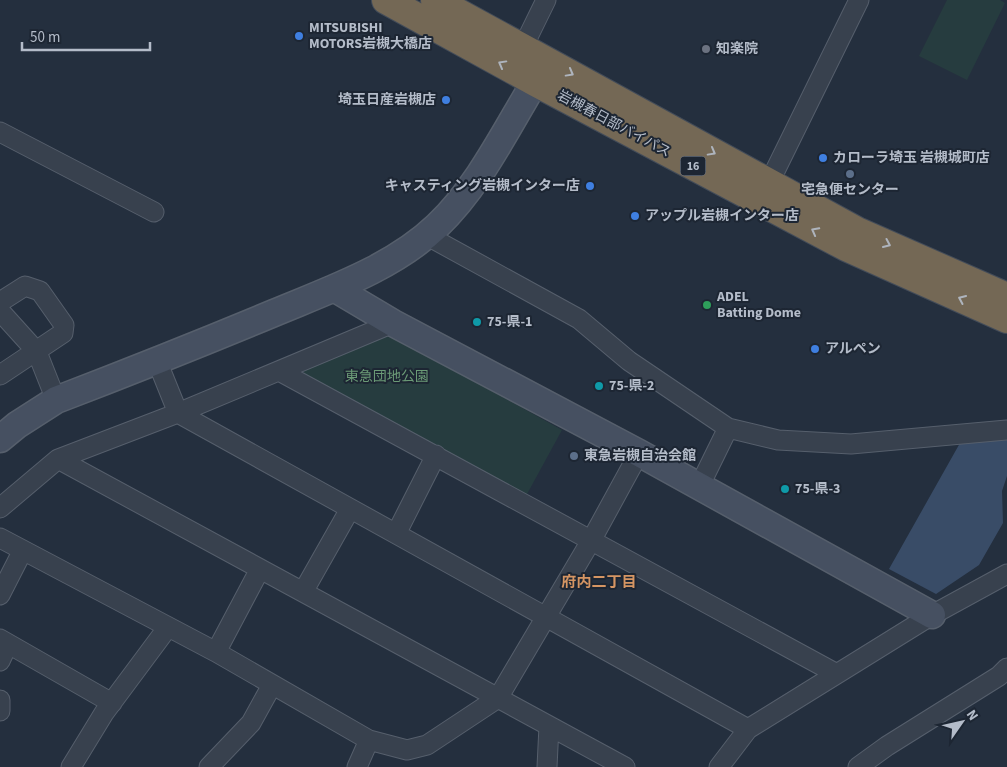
<svg xmlns="http://www.w3.org/2000/svg" width="1007" height="767" font-family="'Source Sans 3','Noto Sans JP',sans-serif">
	<style>
		.green { fill: #263c3f }
		.water { fill: #394c67 }
		.lines { fill: none; stroke-linecap: round; stroke-linejoin: round }
		.street-casing { stroke: #565f6c; stroke-width: 21 }
		.secondary-casing { stroke: #565f6c; stroke-width: 29 }
		.highway-casing { stroke: #434c59; stroke-width: 30 }
		.street { stroke: #38414e; stroke-width: 19 }
		.secondary { stroke: #465061; stroke-width: 26 }
		.highway { stroke: #746855; stroke-width: 28 }
		.oneway { stroke: #aeb4bd }
		.shop-dot { fill: #3f7fe0; stroke: #1d2633; stroke-width: 2 }
		.worship-dot { fill: #6b7280; stroke: #1d2633; stroke-width: 2 }
		.service-dot { fill: #5c6f8a; stroke: #1d2633; stroke-width: 2 }
		.leisure-dot { fill: #2e9e5b; stroke: #1d2633; stroke-width: 2 }
		.culture-dot { fill: #0f9aa8; stroke: #1d2633; stroke-width: 2 }
		.labels { text-anchor: middle; dominant-baseline: central; stroke-width: 4; stroke-linejoin: round; paint-order: stroke }
		.shield { fill: #1d2633; stroke: #878f9c; stroke-width: 1 }
		.shield-label { font-size: 12px; font-weight: bold; fill: #b4bcc9 }
		.poi-label { font-size: 14px; font-weight: bold; fill: #b4bcc9; stroke: #1d2633; text-anchor: start }
		.street-label { font-size: 14px; fill: #b4bcc9; stroke: #1d2633 }
		.park-label { font-size: 14px; fill: #6b9a76; stroke: #1d2633 }
		.neighbourhood-label { font-size: 15px; font-weight: bold; fill: #d59563; stroke: #1d2633 }
	</style>
	<rect width="100%" height="100%" fill="#242f3e"/>
	<path class="green" d="M947,0H1000L1005,3L967,80L919,56Z
		M379,336L396,338L562,430L526,496L304,374V367Z"/>
	<path class="water" d="M1007,440V476L1002,491L1003,523L979,565L936,594L889,569L960,443Z"/>
	<g class="lines">
		<g class="street-casing">
			<path id="street" d="M523,47L546,0
				M0,132L154,212
				M769,183L859,0
				M426,235L579,319L629,361L728,428L778,440L851,444L1007,430
				M0,302L25,286L40,291L64,325L63,333L0,375
				M0,311L37,352L56,400
				M157,361L178,413L748,729
				M279,371L837,674
				M58,459L625,767
				M699,487L728,428
				M0,508L58,459L178,413L393,323
				M396,534L436,455
				M0,538L216,652L369,740L407,750L427,745L498,698L592,539L639,453
				M303,592L350,509
				M0,595L23,550
				M0,639L112,703
				M216,652L260,569
				M0,661L8,644
				M0,700V711
				M71,767L104,713L168,627
				M209,767L251,723L272,685
				M357,767L369,740
				M547,767L549,726
				M719,767L748,729L932,615L1007,574
				M858,767L887,746L999,676L1007,668"/>
		</g>
		<g class="secondary-casing">
			<path id="secondary" d="M334,288L393,323L639,453L932,615
				M0,439L17,425L56,400C129,372 202,343 274,313C329,290 393,268 437,226C479,186 505,131 535,82"/>
		</g>
		<g class="highway-casing">
			<path id="highway" d="M386,0L535,82L846,247L1007,319
				M435,0L857,231L1007,297"/>
		</g>
		<use href="#street" class="street"/>
		<use href="#secondary" class="secondary"/>
		<use href="#highway" class="highway"/>
	</g>
	<defs><path id="oneway-chevron" d="M-2-3.5L2.5 0L-2 3.5" fill="none" stroke-width="1.6" stroke-linecap="round" stroke-linejoin="round" transform="scale(1.25)"/></defs>
	<g class="oneway">
		<use href="#oneway-chevron" transform="translate(502 64) rotate(-151)"/>
		<use href="#oneway-chevron" transform="translate(570 73) rotate(29)"/>
		<use href="#oneway-chevron" transform="translate(712 152) rotate(29)"/>
		<use href="#oneway-chevron" transform="translate(815 231) rotate(-152)"/>
		<use href="#oneway-chevron" transform="translate(887 244) rotate(24)"/>
		<use href="#oneway-chevron" transform="translate(962 299) rotate(-156)"/>
	</g>
	<g class="shop-dot">
		<circle cx="299" cy="36" r="5"/>
		<circle cx="446" cy="100" r="5"/>
		<circle cx="823" cy="158" r="5"/>
		<circle cx="590" cy="186" r="5"/>
		<circle cx="635" cy="216" r="5"/>
		<circle cx="815" cy="349" r="5"/>
	</g>
	<circle class="worship-dot" cx="706" cy="49" r="5"/>
	<g class="service-dot">
		<circle cx="850" cy="174" r="5"/>
		<circle cx="574" cy="456" r="5"/>
	</g>
	<circle class="leisure-dot" cx="707" cy="305" r="5"/>
	<g class="culture-dot">
		<circle cx="477" cy="322" r="5"/>
		<circle cx="599" cy="386" r="5"/>
		<circle cx="785" cy="489" r="5"/>
	</g>
	<g class="labels">
		<rect class="shield" x="680.5" y="156.5" width="25" height="19" rx="4"/>
		<g class="shield-label">
			<text x="693" y="166">16</text>
		</g>
		<g class="poi-label">
			<text x="309" y="28">MITSUBISHI<tspan x="309" dy="16">MOTORS岩槻大橋店</tspan></text>
			<text x="716" y="49">知楽院</text>
			<text x="436" y="100" text-anchor="end">埼玉日産岩槻店</text>
			<text x="833" y="158">カローラ埼玉 岩槻城町店</text>
			<text x="580" y="186" text-anchor="end">キャスティング岩槻インター店</text>
			<text x="850" y="190" text-anchor="middle">宅急便センター</text>
			<text x="645" y="216">アップル岩槻インター店</text>
			<text x="717" y="297">ADEL<tspan x="717" dy="16">Batting Dome</tspan></text>
			<text x="487" y="322">75-県-1</text>
			<text x="825" y="349">アルペン</text>
			<text x="609" y="386">75-県-2</text>
			<text x="584" y="456">東急岩槻自治会館</text>
			<text x="795" y="489">75-県-3</text>
		</g>
		<g class="street-label">
			<text transform="translate(614 124) rotate(28)">岩槻春日部バイパス</text>
		</g>
		<g class="park-label">
			<text x="387" y="377">東急団地公園</text>
		</g>
		<g class="neighbourhood-label">
			<text x="599" y="582">府内二丁目</text>
		</g>
	</g>
	<g transform="translate(962 722) rotate(56)" stroke="#1d2633" stroke-width="4" paint-order="stroke">
	<path d="M0-4L9 19L0 12L-9 19Z" fill="#b4bcc9"/>
	<text y="-8" font-size="14" font-weight="bold" text-anchor="middle" fill="#b4bcc9">N</text>
	</g>
	<path d="M22 42v8h128v-8" fill="none" stroke="#b4bcc9" stroke-width="2.5"/>
	<text x="30" y="42" font-size="15" fill="#b4bcc9" stroke="#1d2633" stroke-width="4" paint-order="stroke">50 m</text>
</svg>
